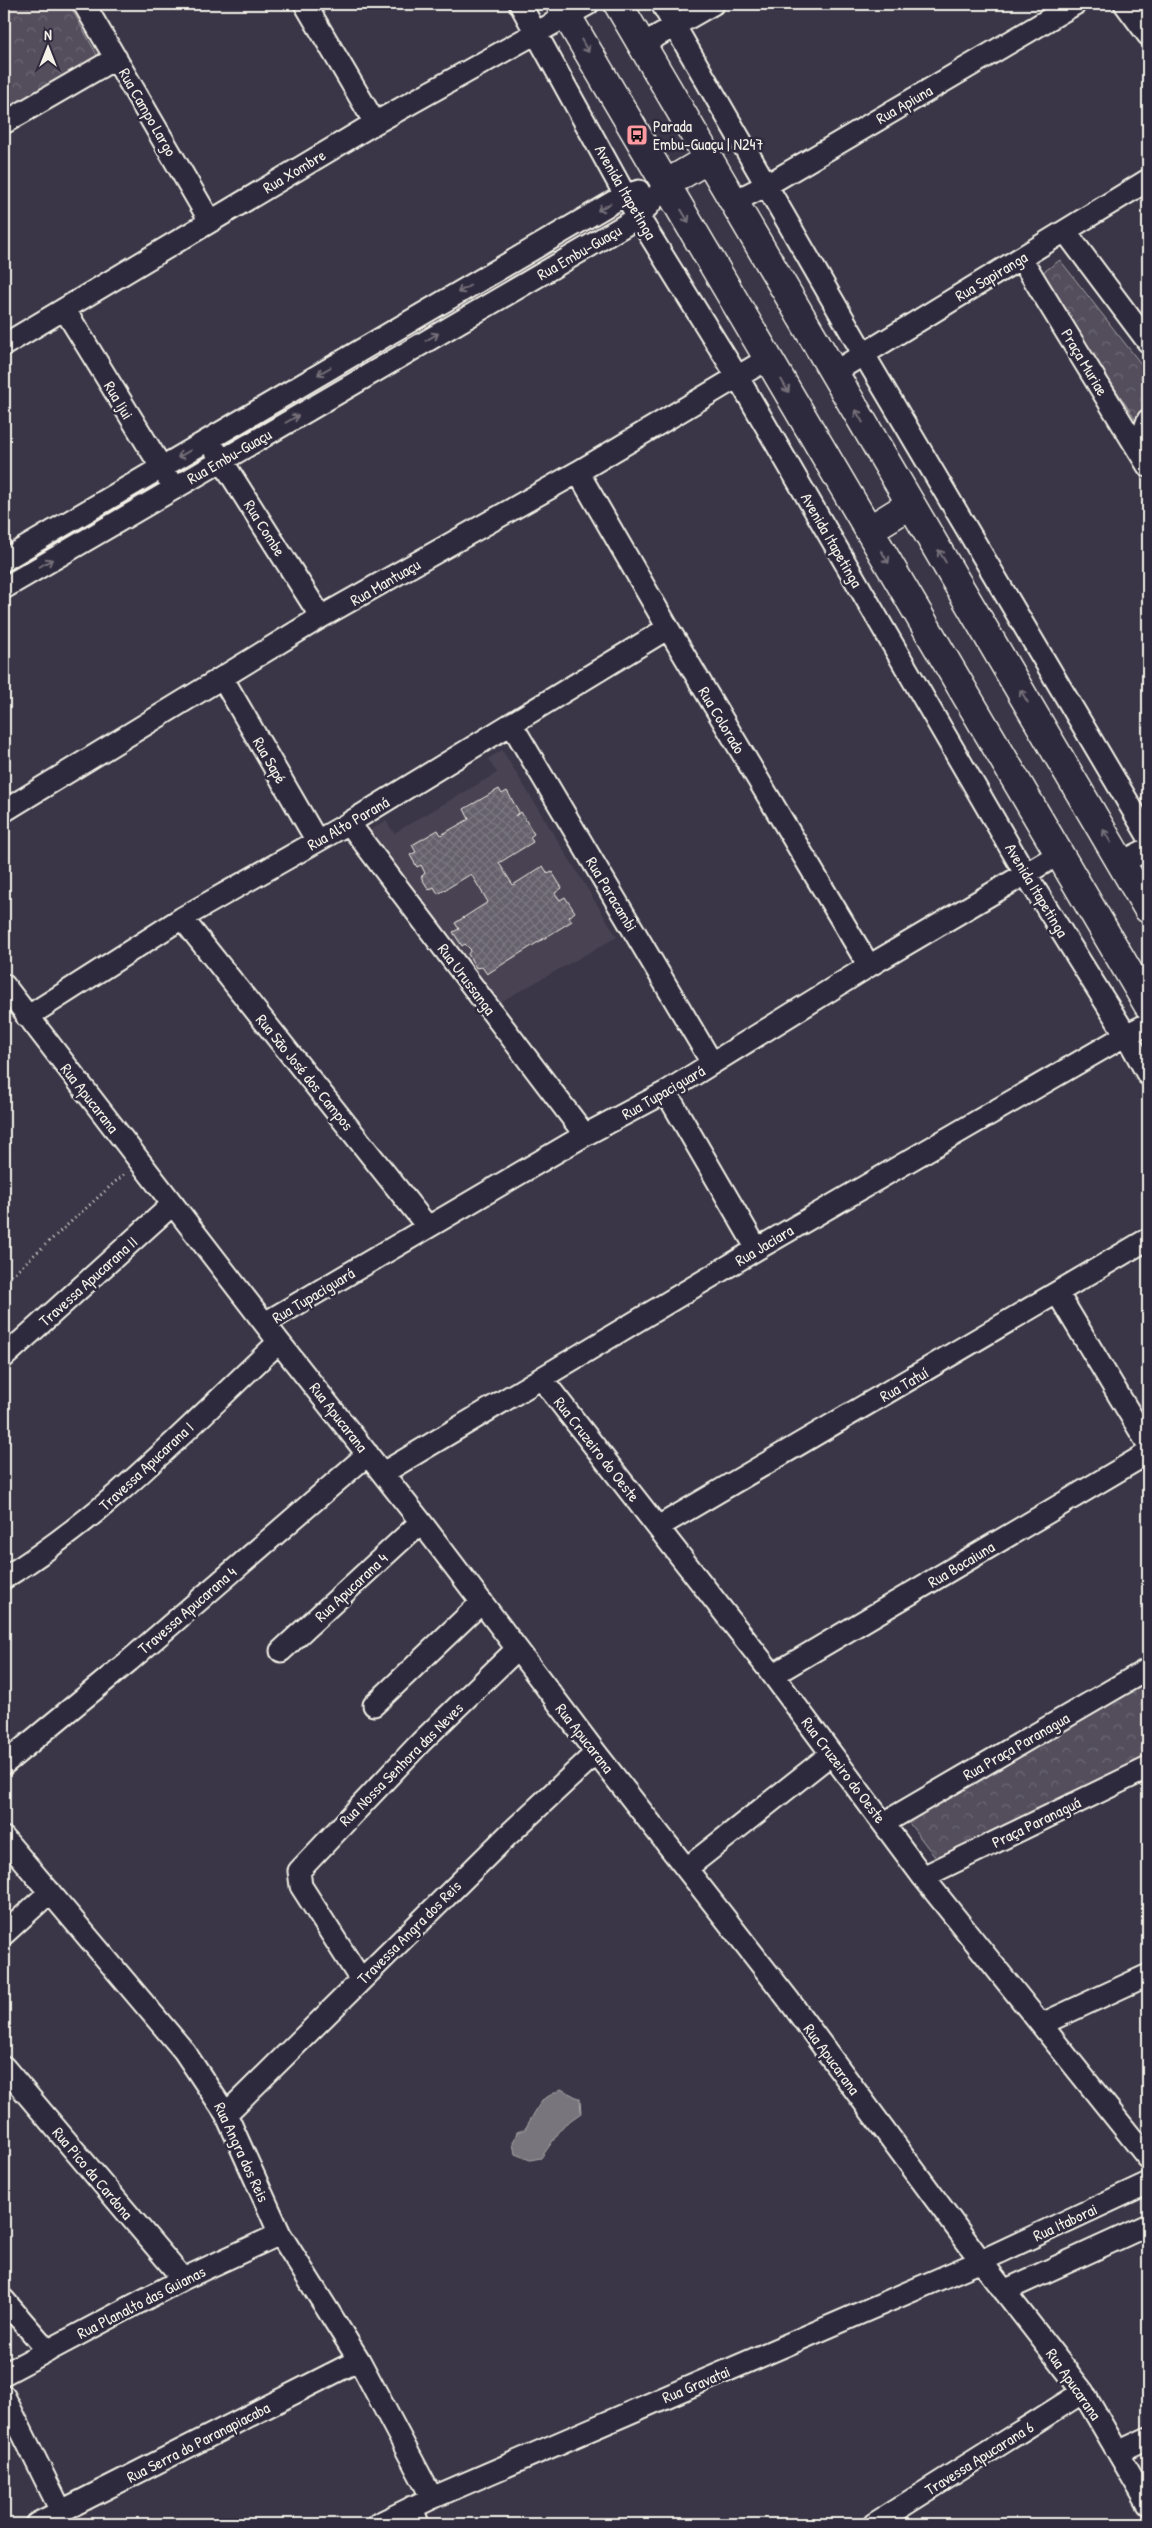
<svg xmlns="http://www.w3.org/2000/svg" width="1152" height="2528" font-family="'Patrick Hand',sans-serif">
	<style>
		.built { fill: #484352 }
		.forest { fill: url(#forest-crowns); stroke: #a4a0a2 }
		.water { fill: #78747b; stroke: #aaa6a7 }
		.building { fill: url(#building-cross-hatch); stroke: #f4f1e8 }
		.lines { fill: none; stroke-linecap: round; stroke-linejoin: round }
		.minor-casing { stroke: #f4f1e8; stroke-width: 25 }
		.major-casing { stroke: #f4f1e8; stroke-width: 31 }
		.path { stroke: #f4f1e8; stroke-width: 3; stroke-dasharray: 1 4; stroke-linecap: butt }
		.minor { stroke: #2f2a3d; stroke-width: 21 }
		.major { stroke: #2f2a3d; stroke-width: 28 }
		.oneway { stroke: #747079 }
		.labels { text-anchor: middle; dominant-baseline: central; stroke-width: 5; stroke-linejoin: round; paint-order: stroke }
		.street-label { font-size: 16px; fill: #f4f1e8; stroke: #2f2a3d }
		.poi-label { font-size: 16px; fill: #f4f1e8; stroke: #2f2a3d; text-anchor: start }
	</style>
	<defs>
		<pattern id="forest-crowns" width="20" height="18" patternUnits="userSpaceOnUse" patternTransform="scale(1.25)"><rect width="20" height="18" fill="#534e5c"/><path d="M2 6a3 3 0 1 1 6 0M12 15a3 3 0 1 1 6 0" fill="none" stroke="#6c6873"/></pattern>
		<pattern id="building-cross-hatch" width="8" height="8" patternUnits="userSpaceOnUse" patternTransform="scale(1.25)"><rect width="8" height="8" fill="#65616c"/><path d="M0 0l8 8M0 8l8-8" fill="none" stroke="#7c7881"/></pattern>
	</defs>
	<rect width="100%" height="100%" fill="#3b3647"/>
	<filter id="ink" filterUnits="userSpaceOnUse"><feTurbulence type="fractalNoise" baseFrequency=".02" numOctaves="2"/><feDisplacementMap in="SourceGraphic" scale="10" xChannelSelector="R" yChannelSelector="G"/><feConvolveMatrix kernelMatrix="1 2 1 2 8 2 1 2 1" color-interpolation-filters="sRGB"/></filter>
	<g filter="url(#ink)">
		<path class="built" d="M502,750L617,937L495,1005L367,832L386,821L394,833L497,773L488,759Z"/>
		<path class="forest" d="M4,4H69L102,64L4,115Z
			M1060,260L1148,373V439L1041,274Z
			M1148,1672V1756L942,1866L906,1819Z"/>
		<path class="water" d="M561,2089L580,2099L581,2113L564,2125L541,2158L530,2160L515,2154L513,2143L517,2132L525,2129L542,2100Z"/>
		<path class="building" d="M499,789L502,794L507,791L519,812L515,816L521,812L534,834L530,837L533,842L499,863L513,885L543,866L548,874L552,872L562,888L555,893L560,900L565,897L575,912L569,917L572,921L487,974L482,967L476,968L468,954L471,950L465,944L462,946L453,932L459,929L455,923L488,902L471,874L438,894L434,887L429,890L421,877L425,873L421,865L417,867L410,855L416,852L412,845L438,830L441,835L469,819L464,809Z"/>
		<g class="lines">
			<g class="minor-casing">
				<path id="minor" d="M84,4L210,221
					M305,4L375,123
					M520,4L625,195L737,376L1025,873L1126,1035L1148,1075
					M662,4L863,353L1148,836
					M1125,4L1148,35
					M643,44L713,4
					M4,123L116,58
					M733,202L767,185L1075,4
					M1065,231L1148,342
					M1021,258L1148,466
					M65,310L168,478
					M4,345L375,123L588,4
					M833,373L1148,180
					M214,448L321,617
					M1138,449L1148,420
					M578,472L668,628L869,966
					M4,560L625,195L639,191
					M4,588L639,217L666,184
					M223,679L317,841
					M512,725L712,1063
					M4,811L321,617L578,472L769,358
					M349,823L585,1135
					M1122,862L1148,849
					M182,918L427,1226
					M4,985L279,1342L421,1522L596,1753L788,1999L981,2261L1083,2392L1148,2504
					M27,1017L182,918L349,823L668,628
					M666,1092L757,1249
					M1058,1294L1148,1444
					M265,1323L585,1135L666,1092L869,966L1059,854
					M4,1357L173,1204
					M542,1379L773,1675L923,1877L1148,2158
					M383,1473L757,1249L1126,1035L1148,1024
					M658,1527L1148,1239
					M4,1578C107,1515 191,1424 279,1342
					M281,1651L421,1522
					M773,1675L1148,1453
					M374,1705L482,1602
					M4,1764L129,1661L368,1454
					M884,1823L1148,1669
					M4,1838L184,2051L226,2114L280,2234L359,2360L432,2498
					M687,1868L831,1754
					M923,1877L1148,1768
					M4,1934L50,1892
					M361,1980L301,1886L299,1871L421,1742L517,1649
					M1042,2024L1148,1975
					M4,2067L183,2279
					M226,2114L507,1836L596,1753
					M1004,2291L1148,2225
					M4,2300L48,2351
					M4,2374L183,2279L280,2234
					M4,2396L61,2511
					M1118,2452L1148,2438
					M412,2507L418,2524
					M36,2524L359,2360
					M378,2524L432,2498L981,2261L1148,2183
					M874,2524L1083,2392"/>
			</g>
			<g class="major-casing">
				<path id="major" d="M560,4L1148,1005
					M618,4L1148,909
					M666,184L708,159
					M869,530L911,504"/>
			</g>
			<path class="path" d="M4,1282L124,1174"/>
			<use href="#minor" class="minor"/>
			<use href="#major" class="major"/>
		</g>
		<defs><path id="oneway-shaft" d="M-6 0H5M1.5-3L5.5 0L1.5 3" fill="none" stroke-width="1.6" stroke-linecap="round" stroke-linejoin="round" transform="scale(1.25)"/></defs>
		<g class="oneway">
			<use href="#oneway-shaft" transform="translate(585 46) rotate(60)"/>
			<use href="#oneway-shaft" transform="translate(604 207) rotate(150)"/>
			<use href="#oneway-shaft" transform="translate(685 216) rotate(59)"/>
			<use href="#oneway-shaft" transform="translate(464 289) rotate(150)"/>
			<use href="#oneway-shaft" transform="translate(432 337) rotate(-30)"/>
			<use href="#oneway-shaft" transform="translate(324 371) rotate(150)"/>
			<use href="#oneway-shaft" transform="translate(785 386) rotate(60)"/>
			<use href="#oneway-shaft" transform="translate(859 416) rotate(-120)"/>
			<use href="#oneway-shaft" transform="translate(292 419) rotate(-30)"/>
			<use href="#oneway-shaft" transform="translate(184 454) rotate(150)"/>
			<use href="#oneway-shaft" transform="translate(942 556) rotate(-121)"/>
			<use href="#oneway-shaft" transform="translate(885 557) rotate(60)"/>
			<use href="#oneway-shaft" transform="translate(46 563) rotate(-30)"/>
			<use href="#oneway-shaft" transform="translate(1024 696) rotate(-121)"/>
			<use href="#oneway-shaft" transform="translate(1107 836) rotate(-121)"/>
		</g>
	</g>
	<defs>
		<g id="bus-square" transform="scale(1.125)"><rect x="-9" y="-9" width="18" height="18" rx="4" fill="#ff9aa2" stroke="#2f2a3d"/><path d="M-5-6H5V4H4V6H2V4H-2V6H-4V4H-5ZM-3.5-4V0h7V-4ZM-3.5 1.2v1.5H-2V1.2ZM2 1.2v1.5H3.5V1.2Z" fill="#111"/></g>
	</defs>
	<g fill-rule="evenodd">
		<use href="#bus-square" x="637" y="135"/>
	</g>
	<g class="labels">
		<g class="street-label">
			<text transform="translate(904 104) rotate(-30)">Rua Apiuna</text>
			<text transform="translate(148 112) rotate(60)">Rua Campo Largo</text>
			<text transform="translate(294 171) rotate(-31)">Rua Xombre</text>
			<text transform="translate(626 192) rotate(60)">Avenida Itapetinga</text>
			<text transform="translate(579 252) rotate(-30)">Rua Embu-Guaçu</text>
			<text transform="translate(991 276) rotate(-31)">Rua Sapiranga</text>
			<text transform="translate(1085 362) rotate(59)">Praça Muriae</text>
			<text transform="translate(119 400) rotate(59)">Rua Ijui</text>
			<text transform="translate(229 456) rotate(-30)">Rua Embu-Guaçu</text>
			<text transform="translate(265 528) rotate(58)">Rua Combe</text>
			<text transform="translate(832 540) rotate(60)">Avenida Itapetinga</text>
			<text transform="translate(385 582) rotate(-30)">Rua Mantuaçu</text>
			<text transform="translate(722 720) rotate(59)">Rua Colorado</text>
			<text transform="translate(270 760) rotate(60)">Rua Sapé</text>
			<text transform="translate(348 823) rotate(-30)">Rua Alto Paraná</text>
			<text transform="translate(1037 890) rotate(59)">Avenida Itapetinga</text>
			<text transform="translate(612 894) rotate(59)">Rua Paracambi</text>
			<text transform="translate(467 979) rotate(53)">Rua Urussanga</text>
			<text transform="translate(305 1072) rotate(51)">Rua São José dos Campos</text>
			<text transform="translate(663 1092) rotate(-30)">Rua Tupaciguará</text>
			<text transform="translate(90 1098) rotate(52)">Rua Apucarana</text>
			<text transform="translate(764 1245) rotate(-31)">Rua Jaciara</text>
			<text transform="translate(88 1281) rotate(-42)">Travessa Apucarana II</text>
			<text transform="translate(313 1295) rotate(-31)">Rua Tupaciguará</text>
			<text transform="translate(904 1384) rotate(-30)">Rua Tatuí</text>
			<text transform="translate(339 1417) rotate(52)">Rua Apucarana</text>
			<text transform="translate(597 1449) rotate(52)">Rua Cruzeiro do Oeste</text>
			<text transform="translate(146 1466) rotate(-43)">Travessa Apucarana I</text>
			<text transform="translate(961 1564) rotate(-31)">Rua Bocaiuna</text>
			<text transform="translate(351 1587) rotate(-43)">Rua Apucarana 4</text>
			<text transform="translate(187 1610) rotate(-41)">Travessa Apucarana 4</text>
			<text transform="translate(585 1738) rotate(52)">Rua Apucarana</text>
			<text transform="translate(1016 1746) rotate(-30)">Rua Praça Paranagua</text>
			<text transform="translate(401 1764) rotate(-45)">Rua Nossa Senhora das Neves</text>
			<text transform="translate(844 1770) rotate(53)">Rua Cruzeiro do Oeste</text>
			<text transform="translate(1036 1822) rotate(-26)">Praça Paranaguá</text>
			<text transform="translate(409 1932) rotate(-45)">Travessa Angra dos Reis</text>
			<text transform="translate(832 2059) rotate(54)">Rua Apucarana</text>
			<text transform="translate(242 2152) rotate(65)">Rua Angra dos Reis</text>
			<text transform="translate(93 2173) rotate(50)">Rua Pico da Cardona</text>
			<text transform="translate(1065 2222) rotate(-25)">Rua Itaborai</text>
			<text transform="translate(141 2302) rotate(-27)">Rua Planalto das Guianas</text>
			<text transform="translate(696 2384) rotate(-23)">Rua Gravatai</text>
			<text transform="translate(1074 2384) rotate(55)">Rua Apucarana</text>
			<text transform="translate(198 2442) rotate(-27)">Rua Serra do Paranapiacaba</text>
			<text transform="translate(979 2458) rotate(-32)">Travessa Apucarana 6</text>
		</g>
		<g class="poi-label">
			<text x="653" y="126">Parada<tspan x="653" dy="18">Embu-Guaçu | N247</tspan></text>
		</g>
	</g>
	<rect width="1152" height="2528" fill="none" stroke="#2f2a3d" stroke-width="20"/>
	<rect x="10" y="10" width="1132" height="2508" fill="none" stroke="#f4f1e8" stroke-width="2" filter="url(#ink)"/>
	<g transform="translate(48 48)" stroke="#2f2a3d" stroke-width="4" paint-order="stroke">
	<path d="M0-4L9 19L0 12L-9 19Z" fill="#f4f1e8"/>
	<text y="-8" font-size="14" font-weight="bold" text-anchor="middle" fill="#f4f1e8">N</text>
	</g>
</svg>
